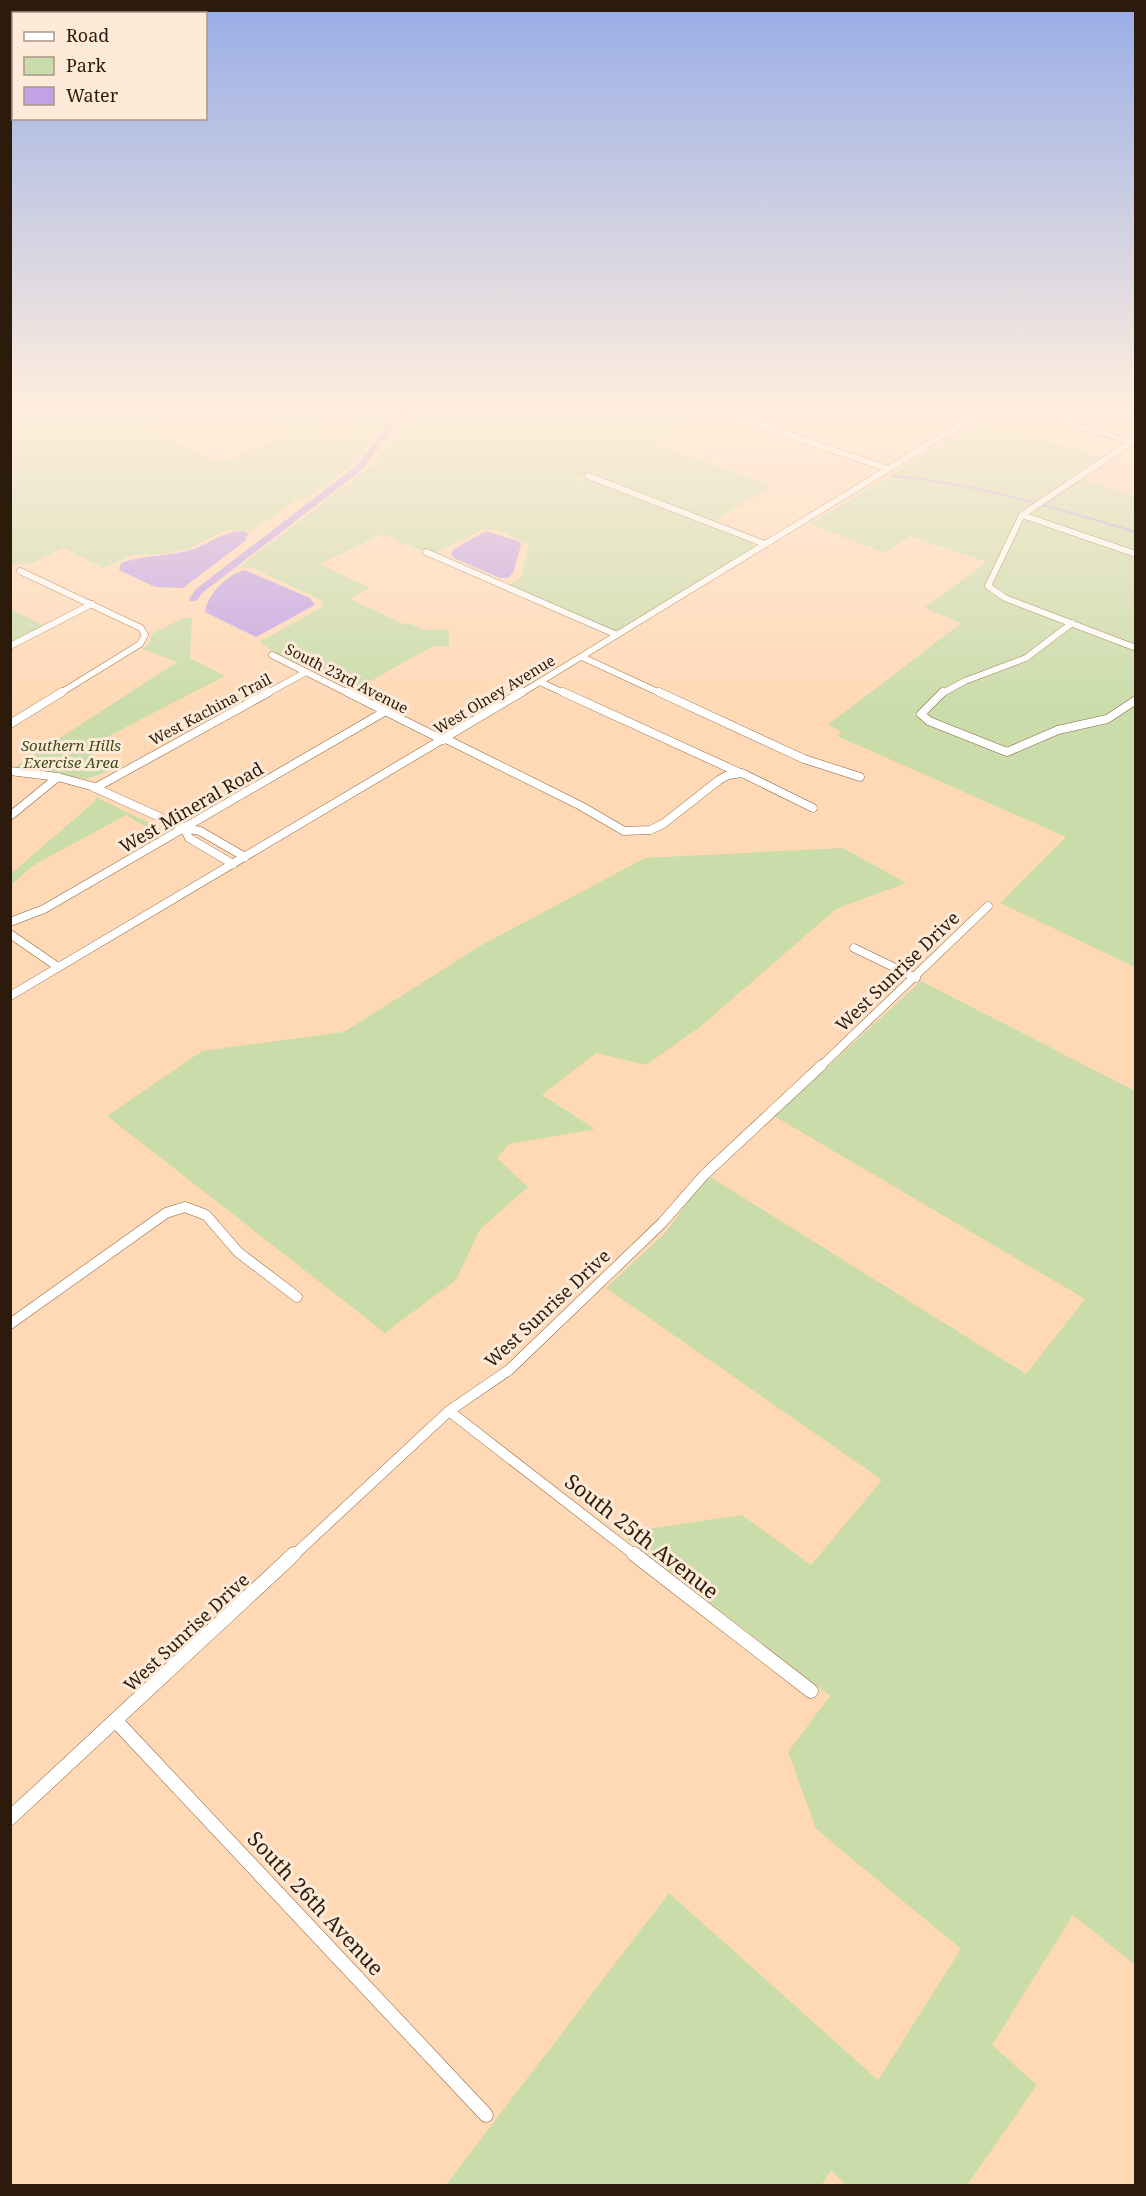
<svg xmlns="http://www.w3.org/2000/svg" width="1146" height="2196" font-family="'Noto Serif',serif">
	<style>
		.green { fill: #c9dcaa; fill-rule: evenodd }
		.water { fill: #c1a2e6 }
		.lines { fill: none; stroke-linecap: round; stroke-linejoin: round }
		.stream { stroke: #c1a2e6; stroke-width: 2 }
		.canal { fill: #c1a2e6; fill-rule: evenodd }
		.street-far3-casing { stroke: #8f653c; stroke-width: 7 }
		.street-far2-casing { stroke: #8f653c; stroke-width: 9 }
		.street-far1-casing { stroke: #8f653c; stroke-width: 11 }
		.street-casing { stroke: #8f653c; stroke-width: 15 }
		.secondary-casing { stroke: #8f653c; stroke-width: 1 }
		.street-far3 { stroke: #fff; stroke-width: 6 }
		.street-far2 { stroke: #fff; stroke-width: 8 }
		.street-far1 { stroke: #fff; stroke-width: 10 }
		.street { stroke: #fff; stroke-width: 14 }
		.secondary { fill: #fff; fill-rule: evenodd }
		.labels { text-anchor: middle; dominant-baseline: central; stroke-width: 6; stroke-linejoin: round; paint-order: stroke }
		.far-street-label { font-size: 15px; fill: #2c1b0a; stroke: #fdead8 }
		.far-park-label { font-size: 15px; font-style: italic; fill: #3c4c18; stroke: #fdead8 }
		.street-label { font-size: 18px; fill: #2c1b0a; stroke: #fdead8 }
		.near-street-label { font-size: 21px; fill: #2c1b0a; stroke: #fdead8 }
	</style>
	<rect width="100%" height="100%" fill="#ffd9b6"/>
	<path class="green" d="M11,408L27,412L37,408H189L143,429L221,463L295,431L237,408H397L354,464L314,494L297,499L261,525L249,531L227,530L188,549L165,554L133,555L103,568L64,548L32,563L11,565ZM331,419L346,422L347,434L336,438L324,436L322,433Z
		M412,408H721L654,444L773,485L712,522L593,475L602,472L599,470L575,479L579,481L587,478L747,540L754,545L751,550L617,631L606,629L507,586L521,578L529,545L497,529L482,530L432,555L382,534L320,564L370,588L350,599L406,625L409,623L424,630L449,629V646H433L357,689L279,655L259,642L321,608L323,601L250,567L238,568L373,465Z
		M980,421L1100,457L1018,516L1135,556V967L1000,903L1066,837L837,736L842,732L828,725L961,623L924,608L987,562L911,536L885,553L810,524Z
		M1080,478L1135,496V552L1027,515Z
		M11,609L43,625L11,642Z
		M183,618H192L190,658L225,676L105,738L92,757L113,770L86,779L15,767L177,662L142,649L149,644L152,634Z
		M96,797L163,830L159,835L126,815L34,865L11,885V874L95,801Z
		M843,848L906,883L836,909L700,1027L646,1065L596,1053L542,1095L595,1129L509,1144L497,1158L528,1187L480,1229L456,1280L385,1333L107,1116L202,1051L344,1032L480,946L645,858Z
		M921,981L1135,1091V1965L1073,1915L992,2045L1037,2085L967,2185H846L831,2170L821,2186H445L669,1893L878,2080L961,1949L816,1829L788,1752L830,1696L620,1533L742,1515L811,1565L882,1480L606,1288L666,1232L707,1175L1026,1374L1085,1299L774,1116Z"/>
	<path class="water" d="M242,531L248,533L245,541L183,588L155,587L119,570L121,563C144,554 170,557 194,549C209,543 225,531 242,531Z
		M486,531L520,542L521,545L513,573L508,578H500L454,558L451,553L454,549Z
		M245,570L310,598L315,605L256,637L205,612C208,594 227,574 245,570Z"/>
	<g class="lines">
		<path class="stream" d="M892,476C974,483 1056,508 1136,532"/>
		<path class="canal" d="M401,408H408L362,470L202,593L196,601H190L189,599L196,589L356,466Z"/>
		<g class="street-far3-casing">
			<path id="street-far3" d="M1070,408V412L1081,415L1089,412L1085,408
				M738,417L888,469
				M588,476L765,544
				M1022,515L988,586L1005,598L1136,648
				M1022,515L1136,439
				M1022,515L1136,554
				M426,552L617,635
				M20,571L141,628L145,635L140,644L59,694
				M10,646L92,604
				M272,655L350,694
				M582,657L662,694
				M540,682L566,694
				M266,694L306,672
				M520,694L988,408
				M941,694L965,681L1026,658L1072,623"/>
		</g>
		<g class="street-far2-casing">
			<path id="street-far2" d="M347,692L443,740
				M563,692L740,773
				M659,692L804,759L860,777
				M943,692L921,714L929,721L1007,752L1058,730L1107,719L1136,700
				M10,724L62,692
				M446,739L581,806L624,831L650,830L663,824L719,780L728,775L742,773L813,808
				M10,771L58,777L91,786L184,828L200,831L245,857
				M95,788L269,692
				M10,816L58,777
				M184,828L189,838L233,864
				M10,922L44,909L384,712
				M10,934L58,967
				M854,948L916,978
				M10,996L522,692
				M820,1067L988,906"/>
		</g>
		<g class="street-far1-casing">
			<path id="street-far1" d="M10,1324L166,1213L185,1207L206,1215L238,1252L297,1297
				M449,1411L636,1556
				M293,1556L449,1411L509,1370L662,1223L704,1175L822,1065"/>
		</g>
		<g class="street-casing">
			<path id="street" d="M634,1554L811,1691
				M115,1720L486,2115
				M10,1818L294,1554"/>
		</g>
		<g class="secondary-casing">
			<path id="secondary" d="M1014,408H1028L1136,441V446Z"/>
		</g>
		<use href="#street-far3" class="street-far3"/>
		<use href="#street-far2" class="street-far2"/>
		<use href="#street-far1" class="street-far1"/>
		<use href="#street" class="street"/>
		<use href="#secondary" class="secondary"/>
	</g>
	<linearGradient id="sky" x2="0" y2="1"><stop stop-color="#98ade7"/><stop offset="0.57" stop-color="#ffeede"/><stop offset="1" stop-color="#ffeede" stop-opacity="0"/></linearGradient>
	<rect width="1146" height="716" fill="url(#sky)"/>
	<g class="labels">
		<g class="far-street-label">
			<text transform="translate(347 678) rotate(27)">South 23rd Avenue</text>
			<text transform="translate(494 694) rotate(-31)">West Olney Avenue</text>
			<text transform="translate(210 709) rotate(-28)">West Kachina Trail</text>
		</g>
		<g class="far-park-label">
			<text x="71" y="745">Southern Hills<tspan x="71" dy="17">Exercise Area</tspan></text>
		</g>
		<g class="street-label">
			<text transform="translate(191 807) rotate(-30)">West Mineral Road</text>
			<text transform="translate(897 971) rotate(-44)">West Sunrise Drive</text>
			<text transform="translate(547 1308) rotate(-43)">West Sunrise Drive</text>
			<text transform="translate(186 1632) rotate(-43)">West Sunrise Drive</text>
		</g>
		<g class="near-street-label">
			<text transform="translate(642 1536) rotate(38)">South 25th Avenue</text>
			<text transform="translate(316 1903) rotate(47)">South 26th Avenue</text>
		</g>
	</g>
	<rect width="1146" height="2196" fill="none" stroke="#2c1b0a" stroke-width="24"/>
	<rect x="12" y="12" width="195" height="108" fill="#fdead8" stroke="#a99786" stroke-width="1.5"/>
	<rect x="24" y="32" width="30" height="9" fill="#ffffff" stroke="#a99786" stroke-width="1.5"/>
	<text x="66" y="42" font-size="18" fill="#2c1b0a">Road</text>
	<rect x="24" y="57" width="30" height="18" fill="#c9dcaa" stroke="#a99786" stroke-width="1.5"/>
	<text x="66" y="72" font-size="18" fill="#2c1b0a">Park</text>
	<rect x="24" y="87" width="30" height="18" fill="#c1a2e6" stroke="#a99786" stroke-width="1.5"/>
	<text x="66" y="102" font-size="18" fill="#2c1b0a">Water</text>
</svg>
